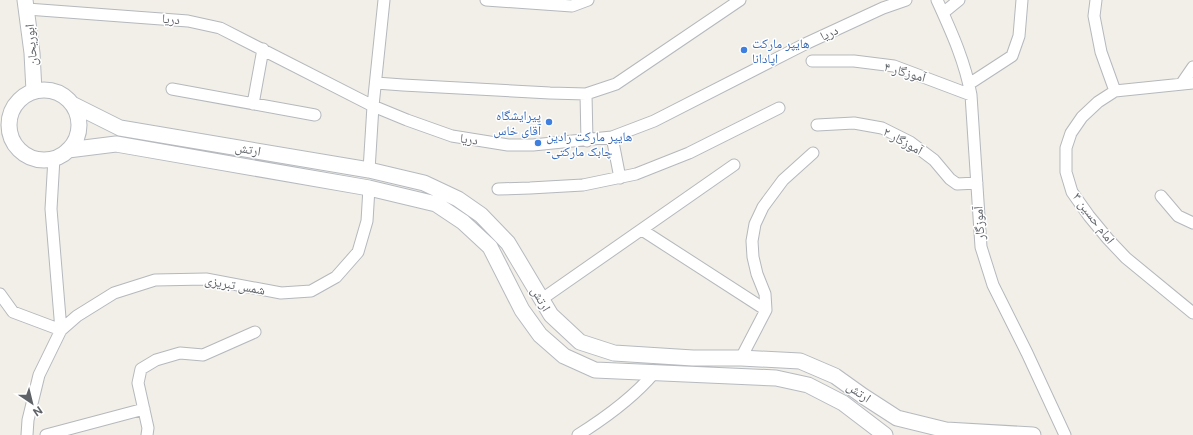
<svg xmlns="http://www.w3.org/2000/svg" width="1193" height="435" font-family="'Public Sans','Noto Naskh Arabic',sans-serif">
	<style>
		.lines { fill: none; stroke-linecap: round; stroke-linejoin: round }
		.street-casing { stroke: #b5b8bc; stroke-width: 13 }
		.secondary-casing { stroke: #b6babf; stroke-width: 17 }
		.street { stroke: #fff; stroke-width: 11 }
		.secondary { stroke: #fff; stroke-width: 15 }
		.shop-dot { fill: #3f7fe0; stroke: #fff; stroke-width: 1.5 }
		.labels { text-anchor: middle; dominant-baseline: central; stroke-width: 3; stroke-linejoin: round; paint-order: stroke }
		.street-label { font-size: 13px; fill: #5f6368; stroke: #fff }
		.shop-label { font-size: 13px; fill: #366cbe; stroke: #fff; text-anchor: start }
	</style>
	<rect width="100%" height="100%" fill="#f1efe8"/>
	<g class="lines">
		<g class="street-casing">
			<path id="street" d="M486,0L572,6L588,0
				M937,0C951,31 965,61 971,95L981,247L993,285L1027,353L1065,435
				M1096,0L1094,16L1101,52L1115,91
				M27,9L188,21L220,28L373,106L407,120L452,136L508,145H533L612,137L654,121L805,44L883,8L906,0
				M943,13L959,0
				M812,61H854L894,66L971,95
				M376,83L403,85L550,93L586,94L616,84L740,0
				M1182,83L1193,67
				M1193,83L1115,91L1098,102L1082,117L1071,133L1066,148V172L1072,192L1089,216L1108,239L1126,258L1193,313
				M969,84L1012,56L1019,36L1022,0
				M172,89L315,115
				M586,94L587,141
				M253,104L263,49
				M817,125L854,123L882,128L910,142L934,160L950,179L957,184L977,183
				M612,137L620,178
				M369,170L373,106L384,0
				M498,189L530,188L583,185L636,174L689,153L779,108
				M1161,196L1178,216L1193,223
				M642,230L766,310
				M0,294L13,312L61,330L51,209L54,158
				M542,299L734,165
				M741,358L766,310L765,294L757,274L753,257L752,241L755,224L763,207L783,180L813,153
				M27,435L28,420L39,375L61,330L77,316L114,293L155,280L206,279L281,293L311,291L336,277L358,252L367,221L369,188
				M46,435L144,409
				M147,435L148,428L138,383L141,369L156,360L180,353L203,355L255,332
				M578,435C605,418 633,398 654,373"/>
		</g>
		<g class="secondary-casing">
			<path id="secondary" d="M25,0L32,53L34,91
				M9 125a35 35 0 1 1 70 0a35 35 0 1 1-70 0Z
				M72,104L120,128L369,170L424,183L458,199L481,215L508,243L551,315L580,342L614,353L693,358H741L800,361L835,376L863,396L897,418L946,430L1033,435
				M68,150L116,144L369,188L436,204L463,222L490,247L522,310L540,335L564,356L595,370L776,378L808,385L843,403L885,435"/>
		</g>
		<use href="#street" class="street"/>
		<use href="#secondary" class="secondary"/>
	</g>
	<g class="shop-dot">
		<circle cx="744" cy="50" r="4"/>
		<circle cx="549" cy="122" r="4"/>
		<circle cx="538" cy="143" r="4"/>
	</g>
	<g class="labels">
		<g class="street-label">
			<text transform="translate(171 19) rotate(4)">دریا</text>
			<text transform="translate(829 33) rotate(-25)">دریا</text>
			<text transform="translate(31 45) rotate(-95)">ابوریحان</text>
			<text transform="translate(905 72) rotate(16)">آموزگار ۴</text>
			<text transform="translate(469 139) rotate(8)">دریا</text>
			<text transform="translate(903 141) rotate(29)">آموزگار ۲</text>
			<text transform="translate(248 149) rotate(10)">ارتش</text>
			<text transform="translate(1094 218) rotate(53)">امام حسین ۳</text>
			<text transform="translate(979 223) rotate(-94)">آموزگار</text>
			<text transform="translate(235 285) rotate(10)">شمس تبریزی</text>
			<text transform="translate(541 299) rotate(60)">ارتش</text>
			<text transform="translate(859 392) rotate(35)">ارتش</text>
		</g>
		<g class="shop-label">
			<text x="752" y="43">هایپر مارکت<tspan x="752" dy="15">اپادانا</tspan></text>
			<text x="541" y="115" text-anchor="end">پیرایشگاه<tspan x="541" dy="15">آقای خاس</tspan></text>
			<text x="546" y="136">هایپر مارکت رادین<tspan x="546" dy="15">-چابک مارکتی</tspan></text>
		</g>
	</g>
	<g transform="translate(32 403) rotate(145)" stroke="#ffffff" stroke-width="3" paint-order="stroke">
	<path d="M0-3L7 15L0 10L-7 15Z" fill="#5f6368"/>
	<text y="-6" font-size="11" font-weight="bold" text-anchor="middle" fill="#5f6368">N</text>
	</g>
</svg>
